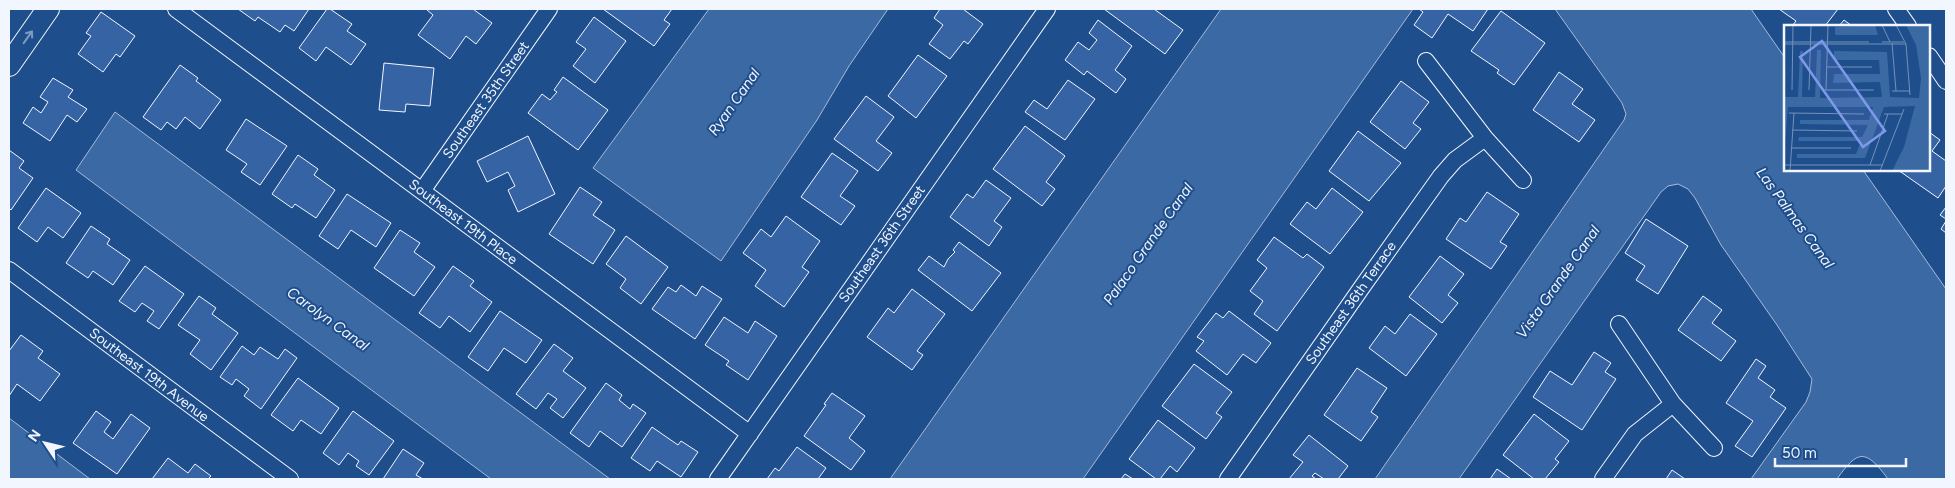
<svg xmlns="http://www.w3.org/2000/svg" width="1955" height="488" font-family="Figtree,sans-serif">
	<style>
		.water { fill: #3b69a3; stroke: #a8bbd7 }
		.building { fill: #3563a3; stroke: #f2f6ff }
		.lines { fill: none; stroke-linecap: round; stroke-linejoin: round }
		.street-casing { stroke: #f2f6ff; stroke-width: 18 }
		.secondary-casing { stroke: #f2f6ff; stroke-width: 24 }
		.street { stroke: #1f4e8c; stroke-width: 16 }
		.secondary { stroke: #1f4e8c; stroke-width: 22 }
		.oneway { stroke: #7e9ac0 }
		.labels { text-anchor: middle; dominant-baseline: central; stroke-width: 4; stroke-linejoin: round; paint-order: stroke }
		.street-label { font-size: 14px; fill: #f2f6ff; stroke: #1f4e8c }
		.water-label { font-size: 15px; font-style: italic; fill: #f2f6ff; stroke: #1f4e8c }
		.inset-road { fill: none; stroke: #7391ba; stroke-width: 1 }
		.view { fill: #7d9aea; fill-opacity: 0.15; stroke: #7d9aea; stroke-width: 2.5 }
		.inset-edge { fill: none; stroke: #f2f6ff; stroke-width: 2.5 }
	</style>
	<rect width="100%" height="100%" fill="#1f4e8c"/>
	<path class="water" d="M709,9H888L849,66L817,120L721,261L593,168Z
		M1221,9H1413L1083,479H890Z
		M1555,9H1751L1785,58V170H1863L1946,289V479H1888C1866,449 1858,449 1837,479H1751L1806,402L1810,392L1812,379L1777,325L1721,245L1695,198L1688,189L1678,184L1668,186L1661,192L1459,479H1375L1624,120L1626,114L1622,103Z
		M115,112L610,479H491L76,170Z
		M9,418L90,479H9Z"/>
	<path class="building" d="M238,9H309L294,31L285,25L280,32L258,17L255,21Z
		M327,9H330L352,24L347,31L366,44L351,65L326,47L316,61L299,48Z
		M427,9H473L492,23L476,44L466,36L450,59L418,35L433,15L427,10Z
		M603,9H672L664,20L670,24L654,46Z
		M940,9H963L983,24L968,44L964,41L950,59L929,44L943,25L934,18Z
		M1104,9H1154L1183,30L1165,54Z
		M1419,9H1488L1473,31L1448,14L1432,38L1414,25L1423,12Z
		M1779,9H1838L1825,26H1792L1796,21Z
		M1501,11L1545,43L1514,85L1497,73L1499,70L1471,51Z
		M101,12L135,36L120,57L116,54L103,72L78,54L91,36L86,33Z
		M594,17L626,41L595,83L573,66L586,49L576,42Z
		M1098,20L1132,46L1115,70L1126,79L1116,93L1087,71L1084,75L1065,60L1078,42L1089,50L1097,40L1089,33Z
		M1844,20L1852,26H1839Z
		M918,55L947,76L916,118L888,96Z
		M384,63L434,68L430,106L406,104L405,112L379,110Z
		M180,65L198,78L196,81L221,100L200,129L185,117L176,129L167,122L161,130L143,117Z
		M1559,72L1583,89L1572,104L1595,120L1579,142L1533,110Z
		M563,77L608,110L578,150L528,113L542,94L550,100L557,92L554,90Z
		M53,78L73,90L68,97L87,109L77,122L67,115L50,141L23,123L33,107L41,113L48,102L40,97Z
		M1068,80L1095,99L1065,140L1025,112L1034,100L1047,109Z
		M1401,81L1429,102L1413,123L1421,129L1405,149L1370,122Z
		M866,96L894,117L876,141L892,153L878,171L834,139Z
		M246,119L287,146L260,185L241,172L247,164L226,150Z
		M1025,126L1065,156L1046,182L1055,189L1042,206L993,169Z
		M1358,131L1401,163L1369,201L1329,171Z
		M1929,132L1940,140L1932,151L1946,161V186L1938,198L1898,170H1929Z
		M528,136L555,194L518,212L508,190L515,186L508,172L487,182L477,161Z
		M9,150L24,161L19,168L33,178L11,210L9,208Z
		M832,153L858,171L840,196L855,206L841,225L801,197Z
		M298,155L318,169L314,175L335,190L316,218L295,204L292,208L272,194Z
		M986,180L1011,198L994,221L1002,227L989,246L950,217L967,194L973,198Z
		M580,187L602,202L593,215L615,230L593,264L549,234Z
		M46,188L81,213L63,238L48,227L37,242L18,228Z
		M1332,188L1363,212L1330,254L1290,224L1307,202L1316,209Z
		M1487,192L1519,214L1500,242L1507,246L1491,269L1446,239L1460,218L1466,222Z
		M347,194L391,223L376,247L351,230L338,249L319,236Z
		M1946,207V219L1940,215Z
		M786,216L820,241L802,267L809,272L784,307L755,286L766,270L743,253L761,229L771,237Z
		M1646,219L1688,246L1658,294L1636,280L1645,266L1625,253Z
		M1946,221V233L1941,229Z
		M91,226L110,239L107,244L130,260L113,285L93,271L88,278L66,263Z
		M400,230L420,243L414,252L435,267L414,296L374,268Z
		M626,236L668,267L641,304L620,288L626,279L606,264Z
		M1274,237L1303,258L1307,254L1324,267L1277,331L1254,314L1263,301L1250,291L1267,268L1257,260Z
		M959,242L1001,273L972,311L918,270L929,256L944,267L948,259L955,252L953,250Z
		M1440,256L1464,274L1448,295L1458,303L1442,323L1409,297Z
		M145,266L184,294L159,329L147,321L154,311L142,303L135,312L119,301Z
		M453,266L474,281L470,286L492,302L470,332L449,316L440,328L419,313Z
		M681,285L696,296L702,286L722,299L695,339L652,309L668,287L676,292Z
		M912,289L945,314L917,351L923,355L912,370L867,337L888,308L894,313Z
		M199,296L216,308L212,314L238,333L211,370L190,354L200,340L178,325Z
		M1703,296L1722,310L1712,323L1736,341L1721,361L1678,330Z
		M500,311L542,340L526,363L504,348L488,371L468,357Z
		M1229,311L1271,343L1256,363L1243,354L1227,375L1196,351L1204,341L1197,337L1216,313L1223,318Z
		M1410,314L1437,334L1406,376L1369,348L1385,326L1395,334Z
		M724,317L748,333L755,321L777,336L748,380L726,365L729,361L705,345Z
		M21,335L43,351L38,358L60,374L40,401L17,384L9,396V351Z
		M554,344L573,358L563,371L586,388L563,418L550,408L557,399L548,393L536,409L516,394Z
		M242,346L254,355L260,347L278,359L285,349L297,358L261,409L244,396L249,389L236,379L232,385L220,377Z
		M1594,352L1611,363L1605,372L1616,379L1582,430L1533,397L1550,371L1572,385Z
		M1756,359L1766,366L1758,378L1775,390L1770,397L1786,408L1752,457L1735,446L1753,421L1726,403Z
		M1194,364L1232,392L1216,413L1222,417L1206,439L1162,406Z
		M1357,368L1387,388L1371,412L1378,417L1361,441L1324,415Z
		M298,378L339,408L321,434L301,420L293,431L271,415Z
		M606,383L622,395L619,400L630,409L633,404L646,413L622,447L600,431L589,447L570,433Z
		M832,393L865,416L849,438L865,451L851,470L804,436L826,405L824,404Z
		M96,411L111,422L104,432L113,439L131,414L150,428L117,474L73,443Z
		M353,411L394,441L369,475L356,466L359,461L348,453L339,465L323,453Z
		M1534,414L1569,441L1555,459L1559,462L1545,479H1534L1503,455Z
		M1158,420L1195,448L1177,472L1170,466L1160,479H1156L1129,459Z
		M652,427L678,445L681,441L698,452L681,477L657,461L650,471L631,458Z
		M1309,435L1348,466L1338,479H1324L1315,473L1312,476L1316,479H1289L1303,462L1293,455Z
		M797,447L826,468L818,479H767L775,468L779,471Z
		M403,449L424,463L416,475L423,479H383Z
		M168,458L188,473L195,464L211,476L208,479H152Z
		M1497,469L1511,479H1490Z
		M1672,470L1685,479H1666Z
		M1125,474L1133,479H1121Z"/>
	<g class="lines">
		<g class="street-casing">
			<path id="street" d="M176,9L750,434
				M1896,9L1908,26
				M1929,56L1946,81
				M1426,61L1485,138L1523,180
				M422,191L549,9
				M9,270L290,479
				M1619,324L1673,404L1714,448
				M718,479L1047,9
				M1228,479L1362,287L1441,176L1455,160L1485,138
				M1603,479L1635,434L1673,404"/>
		</g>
		<g class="secondary-casing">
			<path id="secondary" d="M9,65L48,9"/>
		</g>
		<use href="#street" class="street"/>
		<use href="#secondary" class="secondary"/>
	</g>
	<defs><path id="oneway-shaft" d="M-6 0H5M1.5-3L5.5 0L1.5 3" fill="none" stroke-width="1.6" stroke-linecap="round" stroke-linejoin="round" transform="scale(1.25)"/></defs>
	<use class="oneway" href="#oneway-shaft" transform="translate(28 37) rotate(-55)"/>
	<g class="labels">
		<g class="street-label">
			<text transform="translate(486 100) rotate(-55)">Southeast 35th Street</text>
			<text transform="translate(463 222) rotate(37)">Southeast 19th Place</text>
			<text transform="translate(882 244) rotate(-55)">Southeast 36th Street</text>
			<text transform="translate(1351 303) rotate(-55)">Southeast 36th Terrace</text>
			<text transform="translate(149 375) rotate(37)">Southeast 19th Avenue</text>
		</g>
		<g class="water-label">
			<text transform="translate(734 102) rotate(-55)">Ryan Canal</text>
			<text transform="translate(1795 218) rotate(54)">Las Palmas Canal</text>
			<text transform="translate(1148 244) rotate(-55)">Palaco Grande Canal</text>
			<text transform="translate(1558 282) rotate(-55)">Vista Grande Canal</text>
			<text transform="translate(328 319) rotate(36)">Carolyn Canal</text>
		</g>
	</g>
	<g transform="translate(1784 25)">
		<rect width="146" height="146" fill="#1f4e8c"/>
		<path d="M91,0L94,10H51V2ZM122,0H146V146H108L120,122L131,81L100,82L81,133H13V129H72L77,116H14L15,112H78L84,100L16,99V95H85L89,82H4L0,129V26L1,72H14L16,26H19L18,72H31L33,25H37L36,73L98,72L96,57L49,58L50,49H96L95,35H50V26L103,27L106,72L135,73L137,53L132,20Z" fill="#3b69a3"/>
		<path class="inset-road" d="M98,0L106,17M112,0L122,19L126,70M0,17H85M98,17H120M108,18L112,66M0,19H122M43,42H88M8,65L9,0M25,65L27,0M38,65H90M42,65L44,0M108,66H126M5,88L80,89M100,89H118M8,105L73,106M7,123H67M0,140H99M86,140L104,89M6,146L10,88M96,146L120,84"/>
		<path class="view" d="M38,16L101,106L79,122L16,32Z"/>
		<rect width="146" height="146" class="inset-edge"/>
	</g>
	<rect width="1955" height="488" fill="none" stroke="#f2f6ff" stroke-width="20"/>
	<g transform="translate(45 443) rotate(305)" stroke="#1f4e8c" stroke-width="4" paint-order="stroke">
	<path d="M0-4L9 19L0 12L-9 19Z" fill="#f2f6ff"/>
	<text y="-8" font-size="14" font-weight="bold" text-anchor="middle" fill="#f2f6ff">N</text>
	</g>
	<path d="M1775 458v8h131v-8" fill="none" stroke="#f2f6ff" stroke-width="2.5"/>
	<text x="1782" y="458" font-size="15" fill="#f2f6ff" stroke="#1f4e8c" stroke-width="4" paint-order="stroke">50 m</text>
</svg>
